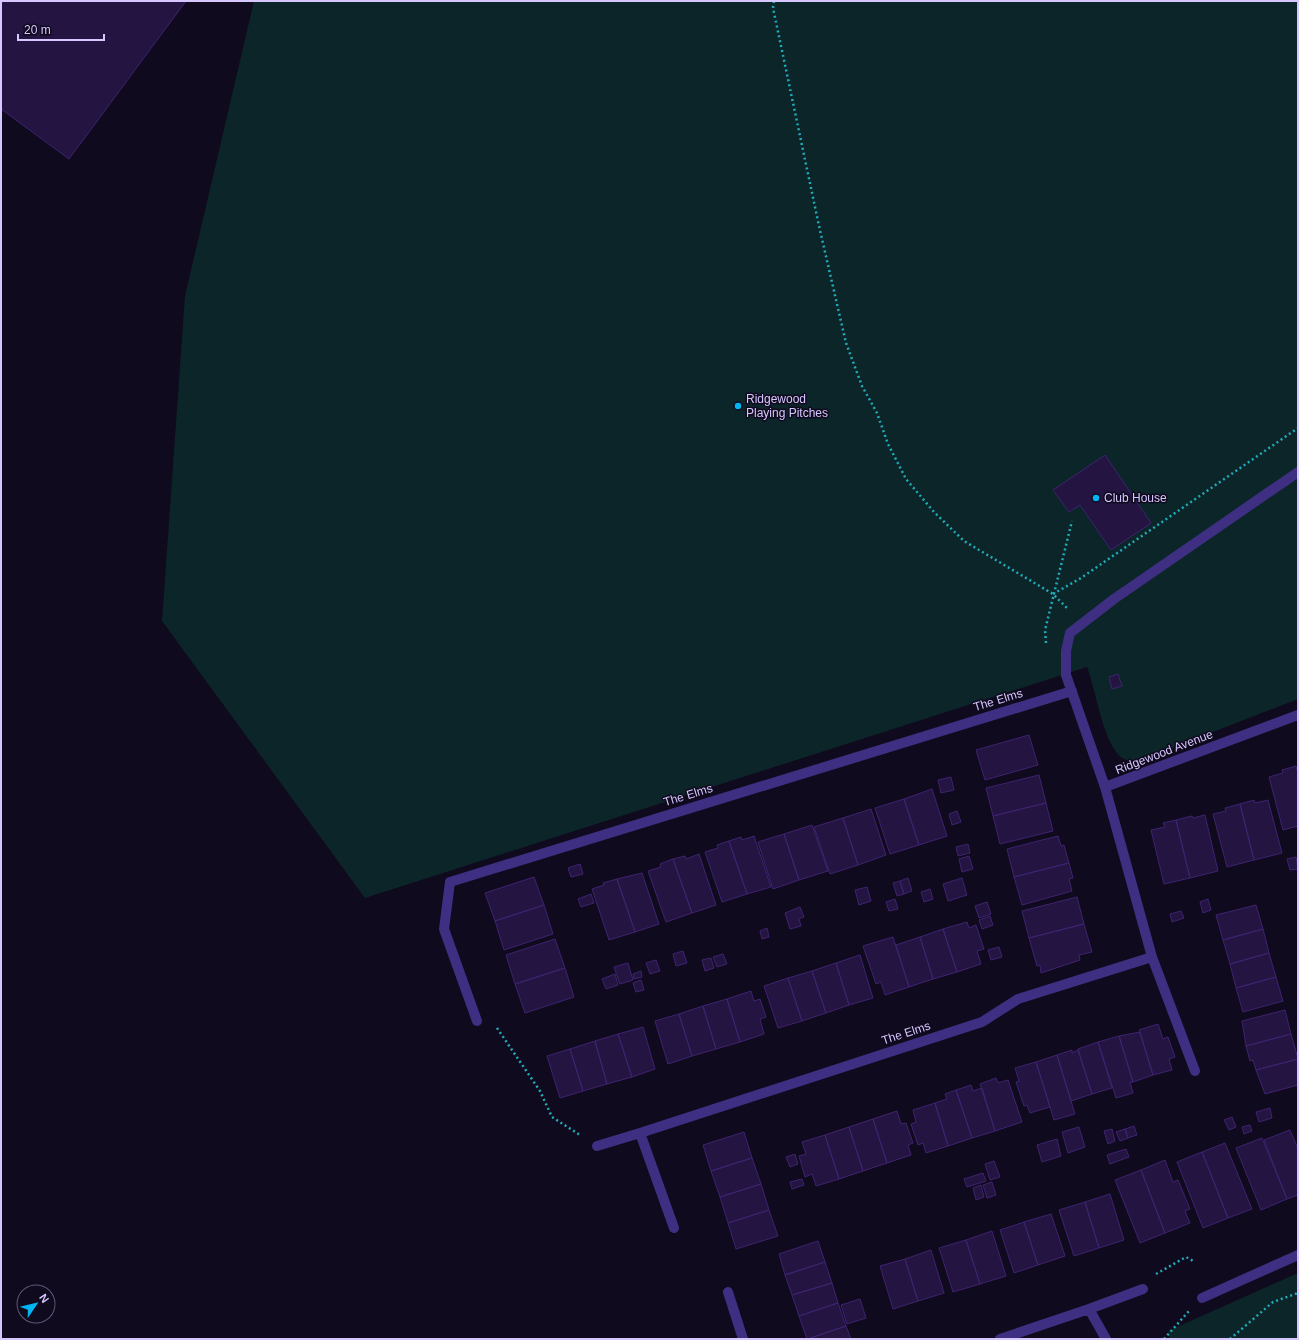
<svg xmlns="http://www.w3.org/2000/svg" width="1299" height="1340" font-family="Arial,sans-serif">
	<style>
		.green { fill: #0c2529 }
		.building { fill: #241441; stroke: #3e2370 }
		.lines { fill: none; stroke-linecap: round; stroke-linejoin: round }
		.path { stroke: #20acba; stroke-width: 2.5; stroke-dasharray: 2 3; stroke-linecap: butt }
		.lane { stroke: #3f2f82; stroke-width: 10 }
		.street { stroke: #3f2f82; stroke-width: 10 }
		.poi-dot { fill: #00b5f2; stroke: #100a1e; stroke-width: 1.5 }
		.labels { text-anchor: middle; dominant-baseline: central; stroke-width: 3; stroke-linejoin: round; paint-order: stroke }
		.poi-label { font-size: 12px; fill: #d6c7ff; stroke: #100a1e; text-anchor: start }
		.street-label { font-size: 12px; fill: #d6c7ff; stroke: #100a1e }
	</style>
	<rect width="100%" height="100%" fill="#100a1e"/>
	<path class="green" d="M254,1H1298V699L1154,755C1147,758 1136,762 1127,760C1104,754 1096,688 1087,667L365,898L162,621L185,296Z
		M1298,1273V1339H1169L1168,1331Z"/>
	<path class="building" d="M1,1H186L69,159L1,109Z
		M1105,455L1151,523L1111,550L1080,505L1069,512L1053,490Z
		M1118,674L1122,686L1112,689L1109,677Z
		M1029,735L1038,765L985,780L976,750Z
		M1296,766L1298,774V826L1283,830L1269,777L1283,773L1282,770Z
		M1039,775L1046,803L993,816L986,788Z
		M951,777L954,790L941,793L938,780Z
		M932,789L947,836L919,845L904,799Z
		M904,799L919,845L890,854L875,808Z
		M1254,800L1255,803L1268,800L1282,853L1254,860L1240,804Z
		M1046,803L1053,831L1000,844L993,816Z
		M1240,804L1254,860L1227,867L1213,814L1226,811L1225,808Z
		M871,809L886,855L858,865L843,818Z
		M957,811L961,822L952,825L949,814Z
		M1205,815L1218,871L1190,878L1176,820L1192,816L1193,818Z
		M843,818L858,865L830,874L814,827Z
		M1176,820L1190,878L1164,884L1151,830L1165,827L1163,823Z
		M812,825L828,871L799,880L784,834Z
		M784,834L799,880L773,889L758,842Z
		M754,836L771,887L747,894L729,841L741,837L742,840Z
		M1058,836L1061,846L1064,845L1069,863L1014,877L1007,849Z
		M729,841L747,894L722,902L705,852L718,848L717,845Z
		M968,844L970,853L958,856L956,847Z
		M699,854L716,905L692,913L673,859L685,856L686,859Z
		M969,856L973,869L962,872L959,859Z
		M1296,857L1298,869L1290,870L1287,859Z
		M673,859L692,913L666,922L648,871L661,867L660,864Z
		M1069,863L1073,878L1069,879L1072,891L1022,905L1014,877Z
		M580,864L583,874L571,877L568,868Z
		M642,873L659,924L635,932L617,879Z
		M534,877L544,905L495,921L485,893Z
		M908,878L912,891L904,894L900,881Z
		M962,878L967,895L948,901L943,884Z
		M617,879L635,932L609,940L592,889L604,885L603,883Z
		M900,881L904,894L897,896L893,883Z
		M867,887L871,901L859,905L855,890Z
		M930,889L933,899L924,902L921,892Z
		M591,894L594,903L581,907L578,899Z
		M1077,897L1084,924L1029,938L1022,911Z
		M895,899L898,909L889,911L886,902Z
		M1208,899L1211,910L1203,913L1200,902Z
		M987,902L991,914L979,918L975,906Z
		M544,905L553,934L504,950L495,921Z
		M1256,905L1263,929L1223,940L1216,915Z
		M800,907L804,917L799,919L801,926L790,929L785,913Z
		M1181,911L1184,918L1172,922L1170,914Z
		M990,916L993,925L982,929L979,920Z
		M967,922L969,928L976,925L984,949L977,951L981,964L957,972L943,929Z
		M1084,924L1092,952L1079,955L1080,960L1041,973L1040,965L1037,966L1029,938Z
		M767,928L769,937L762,939L760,931Z
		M943,929L957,972L933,979L920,937Z
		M1263,929L1269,953L1230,964L1223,940Z
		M893,937L909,987L885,995L881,982L876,984L863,946Z
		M920,937L933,979L909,987L896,945Z
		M555,939L565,968L515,984L506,955Z
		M999,947L1002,957L991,960L988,950Z
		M683,951L687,963L676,966L673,954Z
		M1269,953L1276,977L1236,988L1230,964Z
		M723,954L727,964L717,967L713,957Z
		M860,955L873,998L849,1005L836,963Z
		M711,958L714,968L705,971L702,960Z
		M656,960L660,971L650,974L646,963Z
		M628,963L633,980L620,984L614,967Z
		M836,963L849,1005L826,1013L812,971Z
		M565,968L574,997L525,1013L515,984Z
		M641,971L642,977L634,979L633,974Z
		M812,971L826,1013L802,1021L788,978Z
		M615,974L618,985L606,989L602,979Z
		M1276,977L1283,1001L1243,1012L1236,988Z
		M788,978L802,1021L778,1028L764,986Z
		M641,980L644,990L636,992L633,983Z
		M751,991L754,1001L760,999L766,1017L760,1019L764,1034L740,1042L727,999Z
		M727,999L740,1042L716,1049L703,1006Z
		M703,1006L716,1049L692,1056L679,1014Z
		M1285,1010L1291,1034L1246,1046L1242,1021Z
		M679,1014L692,1056L668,1064L655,1021Z
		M1158,1024L1163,1039L1168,1037L1175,1057L1169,1059L1172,1070L1153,1075L1139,1030Z
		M643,1027L655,1069L632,1077L618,1034Z
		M1140,1032L1153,1075L1133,1082L1119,1036Z
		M618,1034L632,1077L607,1084L595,1041Z
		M1291,1034L1298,1059L1256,1070L1253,1060L1250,1061L1246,1046Z
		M1119,1036L1133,1082H1130L1133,1093L1116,1098L1098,1042Z
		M595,1041L607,1084L583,1091L570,1049Z
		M1098,1042L1112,1088L1092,1094L1078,1049Z
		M570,1049L583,1091L560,1098L547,1056Z
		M1072,1050V1053L1078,1050L1092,1094L1071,1101L1057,1055Z
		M1057,1055L1075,1114L1054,1120L1036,1062Z
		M1298,1059V1085L1265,1094L1256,1070Z
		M1036,1062L1050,1107L1030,1113L1027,1105L1024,1106L1016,1082L1019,1081L1015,1068Z
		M996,1078L998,1083L1008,1080L1022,1122L995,1131L980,1084Z
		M971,1085L973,1091L982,1088L995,1131L972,1138L956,1090Z
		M956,1090L972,1138L948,1146L935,1103L947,1099L945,1094Z
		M935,1103L948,1146L926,1153L923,1143L918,1145L911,1124L916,1122L913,1110Z
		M1270,1108L1272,1118L1259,1122L1256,1112Z
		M897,1111L901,1124L906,1123L913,1143L908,1145L911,1155L887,1163L873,1119Z
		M1232,1117L1236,1127L1229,1130L1224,1120Z
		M873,1119L887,1163L863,1171L849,1127Z
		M1250,1125L1252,1131L1244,1134L1242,1127Z
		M1134,1126L1137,1135L1128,1138L1125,1129Z
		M849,1127L863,1171L839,1179L825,1135Z
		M1079,1127L1085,1147L1068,1153L1062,1132Z
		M1112,1129L1115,1141L1108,1144L1104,1131Z
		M1125,1129L1128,1138L1120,1141L1116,1132Z
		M1290,1130L1298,1149V1195L1287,1199L1264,1140Z
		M744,1132L752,1158L711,1171L703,1145Z
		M825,1135L839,1179L816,1186L812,1174L805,1177L799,1156L806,1154L802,1142Z
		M1262,1138L1287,1199L1261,1210L1236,1148Z
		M1057,1139L1061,1156L1042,1162L1037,1145Z
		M1225,1143L1252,1209L1228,1218L1202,1152Z
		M1126,1149L1129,1157L1110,1164L1107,1155Z
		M1202,1152L1228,1218L1203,1228L1177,1162Z
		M795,1154L798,1164L790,1167L786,1157Z
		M752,1158L761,1184L720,1197L711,1171Z
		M1165,1160L1173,1182L1178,1180L1190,1209L1185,1211L1190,1223L1165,1233L1141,1170Z
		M994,1161L1000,1177L990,1180L985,1164Z
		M1141,1170L1165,1233L1140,1243L1115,1180Z
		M983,1173L986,1181L967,1187L964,1179Z
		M802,1179L804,1185L792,1189L790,1182Z
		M992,1182L996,1195L987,1198L983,1185Z
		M761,1184L769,1210L728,1223L720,1197Z
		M981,1185L984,1197L976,1200L973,1188Z
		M1110,1194L1124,1240L1099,1248L1085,1202Z
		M1085,1202L1099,1248L1074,1256L1059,1210Z
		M769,1210L778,1236L736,1249L728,1223Z
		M1051,1214L1065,1256L1038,1265L1024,1222Z
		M1024,1222L1038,1265L1014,1273L1000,1230Z
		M992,1231L1006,1276L980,1284L966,1240Z
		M966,1240L980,1284L953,1292L939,1248Z
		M818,1241L825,1262L785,1275L779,1254Z
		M931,1250L944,1293L918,1301L905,1259Z
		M905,1259L918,1301L893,1309L880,1266Z
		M825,1262L832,1283L792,1295L785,1275Z
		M832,1283L838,1303L799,1316L792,1295Z
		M860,1299L866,1318L847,1324L841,1305Z
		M838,1303L846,1326L807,1339L799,1316Z
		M846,1326L851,1339H808Z"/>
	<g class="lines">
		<path class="path" d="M774,1L773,8L819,226L846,343L862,386L877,413L888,444L906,479L934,512L964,541L1053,594L1068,609
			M1053,594L1081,578L1298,428
			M1046,643L1045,630L1072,521
			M497,1028L540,1091L552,1117L580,1135
			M1156,1274L1186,1257L1195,1262
			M1164,1339L1189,1311
			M1230,1339L1273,1302L1298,1293"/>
		<path class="lane" d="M1066,675V651L1070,633L1114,599L1298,472"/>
		<path class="street" d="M1066,675L1105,787L1298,715
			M1105,787L1152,957L1195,1071
			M477,1021L444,929L450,882L1072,691
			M597,1146L640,1133
			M674,1228L640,1133L982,1022L1018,999L1152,957
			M728,1292L743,1339
			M1202,1298L1298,1255
			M1089,1309L1143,1289
			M1000,1339L1089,1309L1106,1339"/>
	</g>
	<g class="poi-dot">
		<circle cx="738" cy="406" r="4"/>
		<circle cx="1096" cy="498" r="4"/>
	</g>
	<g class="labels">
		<g class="poi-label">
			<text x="746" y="399">Ridgewood<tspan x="746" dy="14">Playing Pitches</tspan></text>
			<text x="1104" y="498">Club House</text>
		</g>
		<g class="street-label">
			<text transform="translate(998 700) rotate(-17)">The Elms</text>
			<text transform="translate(1164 752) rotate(-21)">Ridgewood Avenue</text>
			<text transform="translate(688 795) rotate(-17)">The Elms</text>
			<text transform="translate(906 1033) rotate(-18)">The Elms</text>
		</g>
	</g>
	<rect width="1299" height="1340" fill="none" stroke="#d6c7ff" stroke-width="4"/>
	<g transform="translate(36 1304) rotate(55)"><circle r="19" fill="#100a1e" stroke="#5f5678"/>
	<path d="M0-3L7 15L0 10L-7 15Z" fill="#00b5f2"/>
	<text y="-6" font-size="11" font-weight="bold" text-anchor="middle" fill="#d6c7ff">N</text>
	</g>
	<path d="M18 34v6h86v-6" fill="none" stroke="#d6c7ff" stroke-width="2"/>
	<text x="24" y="34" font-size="12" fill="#d6c7ff" stroke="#100a1e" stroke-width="3" paint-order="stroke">20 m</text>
</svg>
